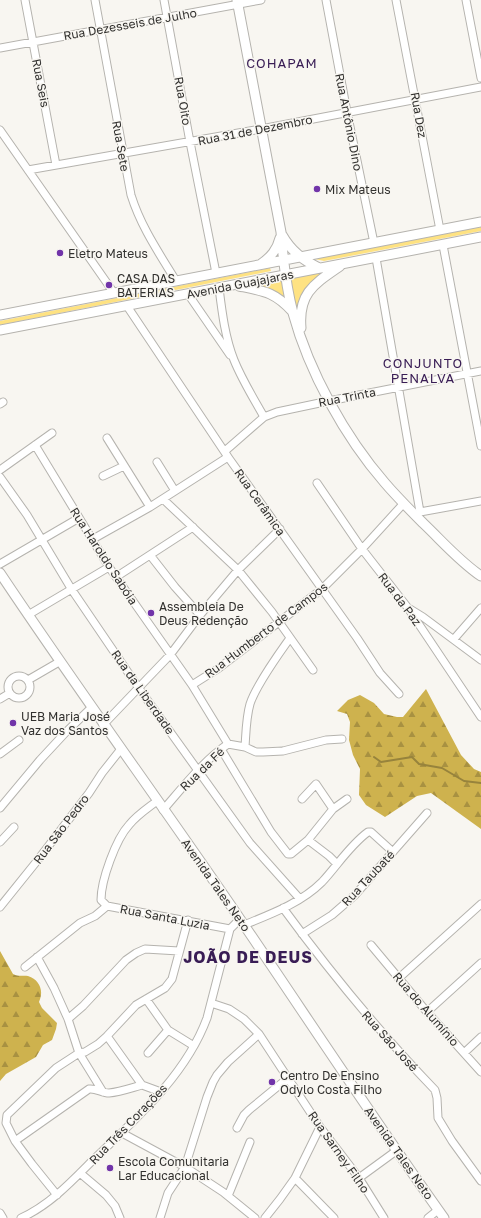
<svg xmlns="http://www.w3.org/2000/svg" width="481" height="1218" font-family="'Golos Text',sans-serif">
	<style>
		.grass { fill: #fee282 }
		.forest { fill: url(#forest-firs) }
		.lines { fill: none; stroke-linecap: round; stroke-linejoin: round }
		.stream { stroke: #97833c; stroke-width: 2 }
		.minor-casing { stroke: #b5b3ae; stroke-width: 9 }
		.major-casing { stroke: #b5b3ae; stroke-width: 11 }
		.minor { stroke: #fff; stroke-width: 7 }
		.major { stroke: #fff; stroke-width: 9 }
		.poi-dot { fill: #7134a9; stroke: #f8f6f1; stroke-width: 1.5 }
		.labels { text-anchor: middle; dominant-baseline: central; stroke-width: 3; stroke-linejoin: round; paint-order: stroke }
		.street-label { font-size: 12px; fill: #32312f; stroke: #f8f6f1 }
		.poi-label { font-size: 12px; fill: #32312f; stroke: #f8f6f1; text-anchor: start }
		.neighbourhood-label { font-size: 13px; letter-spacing: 1px; fill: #391d55; stroke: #f8f6f1 }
		.district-label { font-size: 16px; font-weight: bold; letter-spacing: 1px; fill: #391d55; stroke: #f8f6f1 }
	</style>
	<defs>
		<pattern id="forest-firs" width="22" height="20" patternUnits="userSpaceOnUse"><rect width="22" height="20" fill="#ceb24e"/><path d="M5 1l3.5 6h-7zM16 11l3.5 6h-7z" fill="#a89141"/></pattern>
	</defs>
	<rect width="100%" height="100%" fill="#f8f6f1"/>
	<path class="grass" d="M481,227V231L324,261L315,259Z
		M270,268L271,271L0,325V321Z
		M321,273L320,276C306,286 301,291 297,308L295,305L289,278Z
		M282,280L288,302L275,291L258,285Z"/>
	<path class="forest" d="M426,689L461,755L474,769L481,772V829L431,793L417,796L385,817L366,805L359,795L360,769L353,755L349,740L350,722L347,714L337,711L348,700L360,695L374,703L384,714L397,717H403Z
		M0,951L13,974C19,977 23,975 28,976C40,980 44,991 39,1002L42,1008L57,1023L56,1029L52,1040L43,1045L36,1057L6,1074L0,1081Z"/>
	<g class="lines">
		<path class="stream" d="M374,757L381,762L412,757L419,764L442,768L464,781L481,783"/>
		<g class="minor-casing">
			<path id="minor" d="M25,0L56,165
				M95,0L131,195C141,227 159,253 176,281
				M164,0L190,142L216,273
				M326,0L347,112L374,243
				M396,0L440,230
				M466,0L481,78
				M0,48L261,0
				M0,130L114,293
				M28,170L261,129L481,87
				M443,245L481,446
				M376,258L420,512
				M219,288C222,312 225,337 234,360C242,380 254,399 264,417
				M188,294L230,355
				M127,306L228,457L357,638L380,673L399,694
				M0,404L3,402
				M107,438L150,507
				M35,445L109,567L192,685L228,744
				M225,451L264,417L277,412L329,401L481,371
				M157,462L175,491
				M0,470L52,433
				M103,476L124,466
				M0,477L27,515L72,590L138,687L250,843L300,899
				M317,483L362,549L408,608L481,717
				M163,499L238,570L272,612L313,670
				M417,515L420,512L481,501
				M93,539L150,507L228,457
				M150,555L175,587L200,615
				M0,564L79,518
				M116,577L193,527
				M410,609L423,617L481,660
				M28,615L109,567
				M454,639L481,608
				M8 687a11 11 0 1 1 22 0a11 11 0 1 1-22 0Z
				M28,680L59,662
				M192,685L219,668L322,589L362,549L404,503
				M0,699L10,693
				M103,725L170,655L200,615L238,570L280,529
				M245,747C246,733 246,718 250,704C256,685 278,655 290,638
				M221,749L271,832L288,854H291L308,840L333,809L347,799
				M0,754L19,740
				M302,799L316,784L333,809
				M0,808L40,760L66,732L91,708
				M163,810C183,787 203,761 228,744L245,747L256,752H263L283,751L326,740L342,739
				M308,840L329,856L337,864
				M0,842L14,827
				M107,906L101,900C101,880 116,839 129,825C137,815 148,808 157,801
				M107,906L230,929
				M0,907L37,861L89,793L102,773L121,749
				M283,908C330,972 380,1033 435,1090L437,1098L438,1118L452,1141L481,1181
				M244,925C271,914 301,903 322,882C337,866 350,845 368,832H371L393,852
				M302,934L332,915L355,895L427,813
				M371,945L427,1012L481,1072
				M37,957L54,988L68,1019L79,1053L103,1092
				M25,967L80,923L95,916L107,906
				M399,978L481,904
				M146,999L168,1030L194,1046
				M211,1003L229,1009L244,1019L259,1034L320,1127L359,1178L384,1218
				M427,1012L481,963
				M68,1019L83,1006L126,960L136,953L145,949L179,951
				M107,1036L142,1085L161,1092
				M148,1053L168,1030
				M464,1053L481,1037
				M237,1128L244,1115L249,1110L288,1078
				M122,1133L185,1167L223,1192L255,1218
				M15,1141L89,1089C96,1088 102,1093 109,1093C120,1092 131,1088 142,1085
				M80,1173L106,1195L115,1206L120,1218
				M295,1178L334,1218
				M359,1178L396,1151
				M57,1195L32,1164L15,1141L6,1123L7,1115L56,1068L79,1053L85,1052L98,1044L107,1036L136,1005L165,988L172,979L188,920
				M228,1196L250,1142
				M0,1213L3,1218
				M21,1218C50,1205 72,1181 94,1159C137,1118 186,1075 207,1018L230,929L240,919
				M160,1218L168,1193L185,1167L207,1097L213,1082L217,1075L228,1062L259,1034
				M265,1218L280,1199L295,1178L320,1127
				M428,1218L438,1210"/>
		</g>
		<g class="major-casing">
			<path id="major" d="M237,0L281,232C283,259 286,287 293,313C309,372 345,437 385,483C397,497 410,510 423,523C442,541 459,561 481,576
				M282,235C291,251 303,260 319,268
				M261,264C271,257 277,250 280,238
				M239,286C264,291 275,292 293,312
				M0,315L481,222
				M301,328C298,293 314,284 340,266
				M0,330L481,237
				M0,573C78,690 161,803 240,919C308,1019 374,1120 444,1218"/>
		</g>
		<use href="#minor" class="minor"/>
		<use href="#major" class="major"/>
	</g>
	<g class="poi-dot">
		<circle cx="317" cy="189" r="4"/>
		<circle cx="60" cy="253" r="4"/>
		<circle cx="109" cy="285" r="4"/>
		<circle cx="151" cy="613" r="4"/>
		<circle cx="13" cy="723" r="4"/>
		<circle cx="272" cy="1082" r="4"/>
		<circle cx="110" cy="1168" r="4"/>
	</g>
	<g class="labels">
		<g class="street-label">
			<text transform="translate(130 24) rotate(-10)">Rua Dezesseis de Julho</text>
			<text transform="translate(41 83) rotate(79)">Rua Seis</text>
			<text transform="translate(183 101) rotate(80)">Rua Oito</text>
			<text transform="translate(419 115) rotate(80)">Rua Dez</text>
			<text transform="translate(349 122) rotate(79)">Rua Antônio Dino</text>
			<text transform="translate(255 130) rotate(-11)">Rua 31 de Dezembro</text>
			<text transform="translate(121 146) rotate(80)">Rua Sete</text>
			<text transform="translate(240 284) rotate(-11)">Avenida Guajajaras</text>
			<text transform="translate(347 397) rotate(-11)">Rua Trinta</text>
			<text transform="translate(260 502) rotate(55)">Rua Cerâmica</text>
			<text transform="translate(104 556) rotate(57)">Rua Haroldo Sabóia</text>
			<text transform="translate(400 599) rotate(53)">Rua da Paz</text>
			<text transform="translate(266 630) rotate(-37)">Rua Humberto de Campos</text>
			<text transform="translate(143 692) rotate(55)">Rua da Liberdade</text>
			<text transform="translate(202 769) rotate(-44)">Rua da Fé</text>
			<text transform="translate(61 829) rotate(-53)">Rua São Pedro</text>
			<text transform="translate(368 878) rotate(-47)">Rua Taubaté</text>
			<text transform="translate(216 885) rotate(55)">Avenida Tales Neto</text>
			<text transform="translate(165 917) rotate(11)">Rua Santa Luzia</text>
			<text transform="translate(426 1009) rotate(49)">Rua do Alumínio</text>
			<text transform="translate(390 1041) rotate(48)">Rua São José</text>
			<text transform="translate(128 1124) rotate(-46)">Rua Três Corações</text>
			<text transform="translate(339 1152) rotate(55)">Rua Sarney Filho</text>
			<text transform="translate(399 1153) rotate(55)">Avenida Tales Neto</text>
		</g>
		<g class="poi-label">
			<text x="325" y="189">Mix Mateus</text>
			<text x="68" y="253">Eletro Mateus</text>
			<text x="117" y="278">CASA DAS<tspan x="117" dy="14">BATERIAS</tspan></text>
			<text x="159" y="606">Assembleia De<tspan x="159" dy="14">Deus Redenção</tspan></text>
			<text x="21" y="716">UEB Maria José<tspan x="21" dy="14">Vaz dos Santos</tspan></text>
			<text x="280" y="1075">Centro De Ensino<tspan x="280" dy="14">Odylo Costa Filho</tspan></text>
			<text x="118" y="1161">Escola Comunitaria<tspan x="118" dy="14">Lar Educacional</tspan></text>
		</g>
		<g class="neighbourhood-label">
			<text x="282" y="63">COHAPAM</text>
			<text x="423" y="363">CONJUNTO<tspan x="423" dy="15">PENALVA</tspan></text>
		</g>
		<g class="district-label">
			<text x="248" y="957">JOÃO DE DEUS</text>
		</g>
	</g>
</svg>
